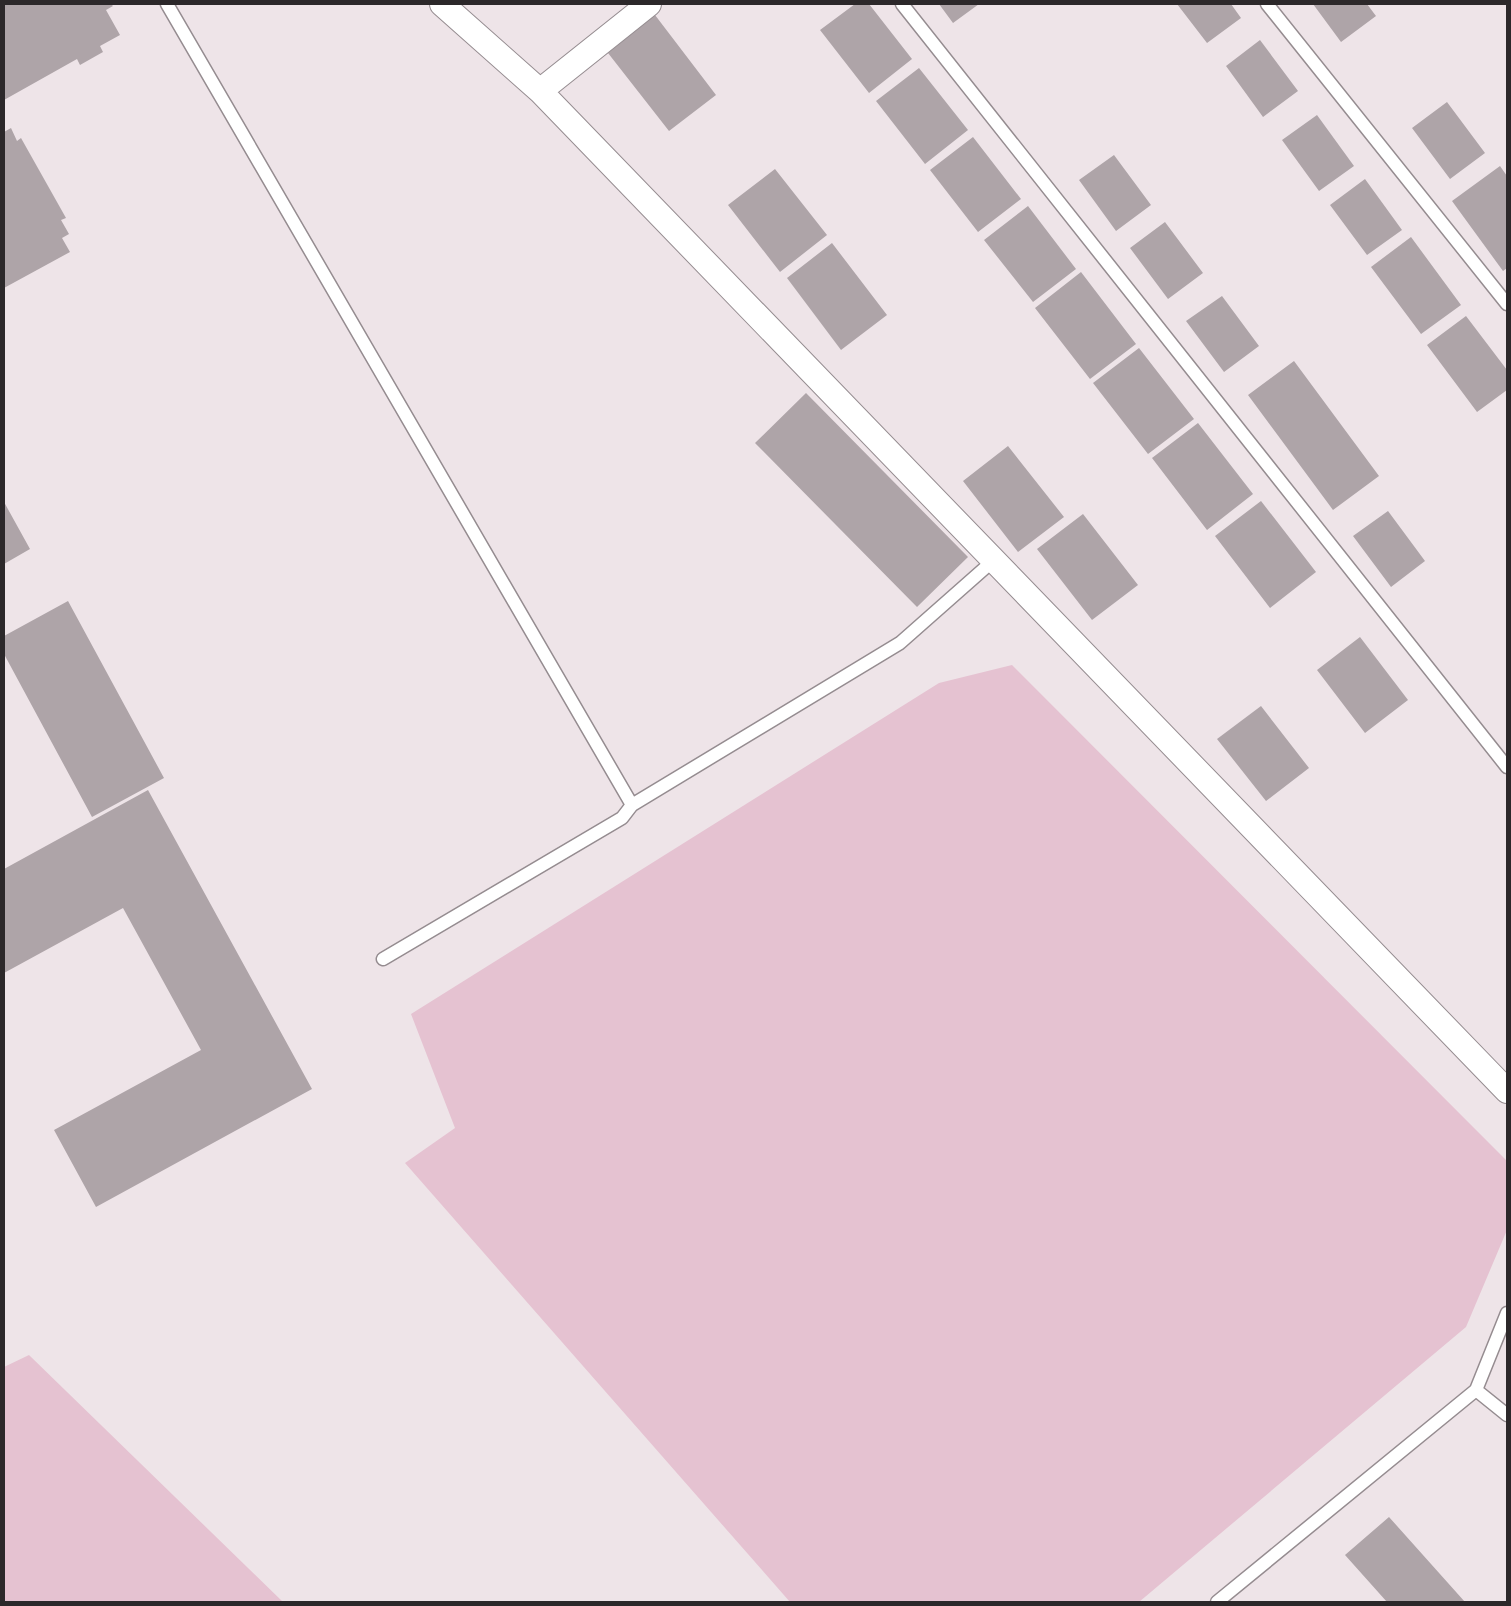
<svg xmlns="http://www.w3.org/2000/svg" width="1511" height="1606" font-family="Jost,sans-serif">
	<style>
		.green { fill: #e5c2d1 }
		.building { fill: #aea4a8 }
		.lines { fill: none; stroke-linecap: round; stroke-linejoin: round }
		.lane-casing { stroke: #958c90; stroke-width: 15 }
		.street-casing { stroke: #958c90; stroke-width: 26 }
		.lane { stroke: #fff; stroke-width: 12 }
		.street { stroke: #fff; stroke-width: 24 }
	</style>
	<rect width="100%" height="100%" fill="#eee4e8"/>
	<path class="green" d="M1012,665L1507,1161V1230L1466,1327L1139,1602H790L405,1163L455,1128L411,1014L939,683Z
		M29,1355L283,1602H4V1367Z"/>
	<path class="building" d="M5,4H111L113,6L106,10L120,35L100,46L103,52L80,65L77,59L4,100V5Z
		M855,4H869L912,59L869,93L820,30Z
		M939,4H979L953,23Z
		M1177,4H1231L1241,18L1207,43Z
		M1313,4H1367L1376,16L1341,42Z
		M655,15L716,95L669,131L608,53Z
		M1260,40L1298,91L1263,117L1226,66Z
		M919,68L968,130L925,164L876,101Z
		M1447,102L1485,153L1450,179L1412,128Z
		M1317,115L1354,166L1319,191L1282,140Z
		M11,128L17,141L21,138L66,218L61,220L69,234L62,238L70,252L4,288V132Z
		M973,137L1021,199L978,232L930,170Z
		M1114,155L1151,205L1116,231L1079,180Z
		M1500,166L1507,176V268L1503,271L1452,201Z
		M775,169L827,235L780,272L728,205Z
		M1365,179L1402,230L1367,255L1330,205Z
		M1028,206L1076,269L1033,302L984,240Z
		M1165,222L1203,273L1168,299L1130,248Z
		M1411,237L1461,305L1421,334L1371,267Z
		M832,243L887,315L841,350L787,278Z
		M1081,272L1136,344L1090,379L1035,308Z
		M1222,296L1259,346L1224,372L1186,321Z
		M1466,316L1507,370V390L1477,412L1427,345Z
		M1139,348L1194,419L1148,454L1093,383Z
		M1294,361L1379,476L1333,510L1248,395Z
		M806,393L968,557L917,607L755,443Z
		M1198,423L1253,494L1207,530L1152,458Z
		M1008,446L1064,517L1018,552L963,481Z
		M1261,501L1316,572L1270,608L1215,536Z
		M4,502L30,549L4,564Z
		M1388,511L1425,561L1391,587L1353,536Z
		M1083,514L1138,585L1092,620L1037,549Z
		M68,601L164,778L92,817L4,654V636Z
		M1360,637L1408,700L1365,733L1317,670Z
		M1261,706L1309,768L1266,801L1217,739Z
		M148,790L312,1089L96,1207L54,1130L201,1050L123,908L4,973V869Z
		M1389,1517L1465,1602H1387L1345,1555Z"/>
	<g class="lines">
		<g class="lane-casing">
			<path id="lane" d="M167,4L632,805
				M902,4L1507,767
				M1267,4L1507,304
				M383,959L622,818L632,805L900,643L994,560
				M1476,1390L1507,1415
				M1217,1602L1476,1390L1507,1313"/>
		</g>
		<g class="street-casing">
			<path id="street" d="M442,4L540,91L1507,1091
				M540,91L649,4"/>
		</g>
		<use href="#lane" class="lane"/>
		<use href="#street" class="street"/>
	</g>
	<rect width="1511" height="1606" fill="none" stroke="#2c282a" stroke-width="10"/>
</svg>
